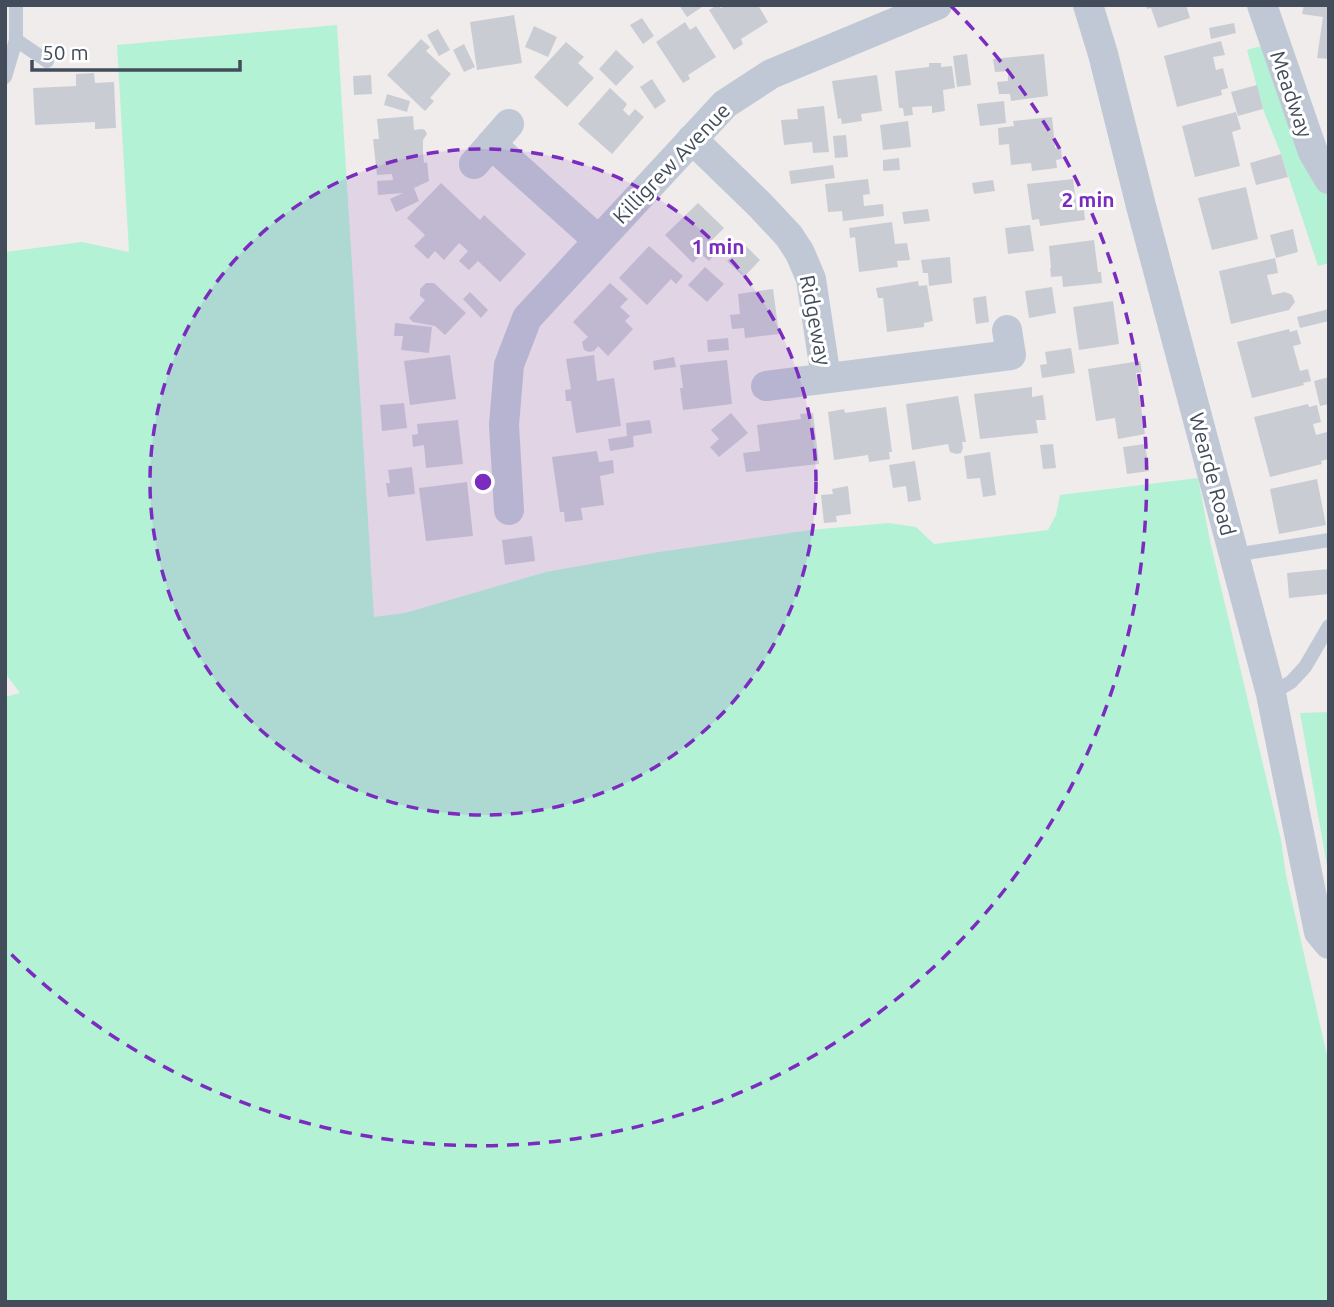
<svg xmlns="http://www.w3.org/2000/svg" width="1334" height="1307" font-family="Ubuntu,sans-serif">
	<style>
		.green { fill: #b4f2d5 }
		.building { fill: #caccd4 }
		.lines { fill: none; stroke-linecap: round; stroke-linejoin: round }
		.service { stroke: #c0c8d5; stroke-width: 14 }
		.minor { stroke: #c0c8d5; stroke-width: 30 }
		.ring { fill: none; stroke: #7b2cbf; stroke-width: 3.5; stroke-dasharray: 12 9 }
		.labels { text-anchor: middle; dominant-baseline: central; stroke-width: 6; stroke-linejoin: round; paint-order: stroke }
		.street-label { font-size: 21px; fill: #424c5a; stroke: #fff }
		.centre { fill: #7b2cbf; stroke: #fff; stroke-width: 3.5 }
		.ring-label { font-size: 21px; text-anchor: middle; font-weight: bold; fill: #7b2cbf; stroke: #fff; stroke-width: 6; stroke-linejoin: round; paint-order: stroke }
	</style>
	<rect width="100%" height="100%" fill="#efeceb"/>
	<path class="green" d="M337,25L374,617L405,613L546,572L659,552L810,530L889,523L916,527L934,544L1048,530L1056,515L1060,495L1198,478L1210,541L1281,840L1286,875L1329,1064V1302H5V697L20,693L5,673V252L82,242L129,252L117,45Z
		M1275,42L1329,179V263L1318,266L1281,154L1263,109L1247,50Z
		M1329,712V877L1300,713Z"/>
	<path class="building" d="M679,5H705L687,17Z
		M717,5L721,8L726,5H758L768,22L741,39L743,44L734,50L709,10Z
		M1146,5H1186L1190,18L1158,28L1151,8L1147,9Z
		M1304,5H1329V59L1317,58L1323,17L1302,14Z
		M514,15L522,63L477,70L470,22Z
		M642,18L654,36L643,44L630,25Z
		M685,22L690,30L696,26L716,57L688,75L690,79L683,83L656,42Z
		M1234,23L1236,33L1211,39L1209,28Z
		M534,26L557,37L548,57L525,47Z
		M438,29L450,50L439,56L427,35Z
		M421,39L430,47L426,51L451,74L430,98L434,101L425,111L387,75Z
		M1221,41L1225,55L1213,57L1216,70L1223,68L1228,88L1221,90L1222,95L1177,107L1164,56Z
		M566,42L584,57L578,63L594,78L567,107L534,77Z
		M464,44L475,67L464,72L453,50Z
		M616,50L634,67L616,86L599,69Z
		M967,54L971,85L957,87L953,56Z
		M1044,54L1048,96L1011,101L1010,94H999L997,82L1008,81V71L995,72L993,59Z
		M929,63H941V67L952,66L955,88L943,90L945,111L932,113V106L912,107L913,115L904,116L903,108H899L895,71L929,67Z
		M94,73L95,83L114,82L116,128L95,129V122L35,125L33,88L76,86V74Z
		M371,75L372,94L354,95L353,76Z
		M877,75L882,111L861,114L862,121L842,124L841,118L838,119L832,81Z
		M652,79L666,101L655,109L640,87Z
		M1257,85L1263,109L1238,116L1231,92Z
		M610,88L627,104L623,110L629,116L635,109L644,117L612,154L578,124Z
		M387,94L410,101L407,112L384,105Z
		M1004,101L1006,123L980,126L977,104Z
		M824,106L829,152L813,153L812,142L784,145L781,120L798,119L797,109Z
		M1236,112L1241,129L1232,132L1240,166L1195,177L1182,126Z
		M413,116L414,130L422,129L425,130L427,134L423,140V152L424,163L427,162L429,181L414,188L419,201L396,212L390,199L403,193L378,195L377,181L393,180L392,174L377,175L373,139H379L377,119Z
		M1052,117L1055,148L1061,147L1062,159L1056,160L1057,168L1032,171L1031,163L1011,165L1009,144L999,145L998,128L1014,126L1013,121Z
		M908,121L911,147L883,150L880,125Z
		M846,135L848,157L835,158L833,136Z
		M1281,154L1288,177L1256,185L1250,163Z
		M899,158L900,170L883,171V160Z
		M833,165L835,178L791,184L789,171Z
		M868,179L870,194L863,195L864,206L883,204L884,216L843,221L842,211L828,212L825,184Z
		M1073,179L1077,211L1084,210L1085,220L1040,226L1039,219L1032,220L1027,184Z
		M993,180L995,191L974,194L972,183Z
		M441,183L480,220L484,215L526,254L500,282L478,261L469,270L459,261L468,251L459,243L444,260L435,251L428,259L414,246L425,235L407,218Z
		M1246,187L1258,239L1212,250L1198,198Z
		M698,203L724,228L709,243L717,252L709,261L701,254L693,263L665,235Z
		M928,209L930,221L904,224L902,212Z
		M892,222L895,244L907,243L910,260L897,261L898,267L859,272L855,237L850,238L849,228Z
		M1030,225L1034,251L1008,254L1005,228Z
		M1293,229L1298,252L1276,258L1270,235Z
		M1094,240L1098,272H1101L1102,283L1063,287L1062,276L1051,277L1050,268H1051L1049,246Z
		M744,244L760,260L744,277L727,261Z
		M649,246L683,276L676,284L671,279L647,305L619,278Z
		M950,257L952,283L929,286L928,273H923L921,260Z
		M1275,258L1278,273L1267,275L1272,295L1285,292L1292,295L1295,302L1289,310L1231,324L1219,271Z
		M705,267L724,284L707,302L688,285Z
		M918,281L919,286L927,285L933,321L924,323V327L887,332L883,298H878L876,288Z
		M426,283H434L466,313L445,335L435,326L413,322L409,318L425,300L420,296V289Z
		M610,283L628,299L620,307L630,316L625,321L633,329L608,356L598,346L594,351L589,352L584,350L582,342L588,337L573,322Z
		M1052,287L1056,313L1029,318L1025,291Z
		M773,289L779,334L745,338L744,328L732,329L730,315L740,314L738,294Z
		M470,292L488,310L481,318L463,299Z
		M986,296L989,322L976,324L973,298Z
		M1113,301L1119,344L1079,350L1073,307Z
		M1329,309V321L1300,328L1297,317Z
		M395,323L432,327L429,353L401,350L403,336H394Z
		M1289,329L1290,332L1297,330L1301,344L1293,346L1300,371L1308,369L1311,381L1303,383L1304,385L1252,398L1237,342Z
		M728,338L729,350L708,352L707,340Z
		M1071,348L1075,373L1042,378L1040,365L1047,364L1045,352Z
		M450,355L456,399L410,405L404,361Z
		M594,355L597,381L614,378L621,426L576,433L571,401H566L565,390L571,389L566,359Z
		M674,357L676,367L654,370L653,361Z
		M727,360L732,404L683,410L680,388H683L680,365Z
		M1140,361L1142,372L1136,373L1145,434L1118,439L1115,418L1096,421L1088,369Z
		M1329,377V404L1320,406L1314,381Z
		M1032,387V397L1043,395L1046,420H1036L1038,433L980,439L974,394Z
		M958,396L966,442H962L963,448L961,453L956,454L950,452L948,444L912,450L906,404Z
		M404,403L407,428L382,431L380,405Z
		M1308,404L1309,407L1317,405L1321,422L1313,424L1316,435L1327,432L1329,439V459L1321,461L1322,464L1270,477L1254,417Z
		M886,407L892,452H889L890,459L869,462L868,455L834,460L828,412L844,409L845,413Z
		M731,413L748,433L719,457L710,447L719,439L711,430Z
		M813,413L819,464L746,472L743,453L760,451L757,425L801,419L800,414Z
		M458,420L463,464L426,468L424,445L413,447L412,435L418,434L417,424Z
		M650,420L652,433L633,436L634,447L610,451L608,439L627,436L626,423Z
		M1053,444L1056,468L1043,469L1040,445Z
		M1145,444L1149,471L1127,474L1123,447Z
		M597,451L599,462L613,460L614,473L600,476L604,505L581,508L583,520L565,522L564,512H560L552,457Z
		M990,452L996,495L983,497L980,478L967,479L964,456Z
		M915,461L921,500L908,502L906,486L893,488L889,465Z
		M412,467L415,494L388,497L386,483H390L388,470Z
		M1317,479L1326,525L1279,534L1270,489Z
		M467,482L473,536L426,541L419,488Z
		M848,486L851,514L836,516L837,522L824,523L821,495L833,494L832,489Z
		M532,536L535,561L505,565L502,540Z
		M1329,569V594L1289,598L1287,573Z"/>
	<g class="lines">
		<path class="service" d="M16,40L47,61
			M5,77L16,40V5
			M1234,555L1329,540
			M1271,694L1291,682L1305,667L1329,626"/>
		<path class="minor" d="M1088,5L1103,54L1141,206L1271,694L1319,932L1329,944
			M1262,5L1313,152L1329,179
			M692,139L760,205L789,236L800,253L811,279L826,378
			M491,144L598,240
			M474,164L509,124
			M766,386L1011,355L1007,330
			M509,510L504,425L509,365L527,318L725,104L771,74L937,5"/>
	</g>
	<circle cx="483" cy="482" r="333" fill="#7b2cbf" fill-opacity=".12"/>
	<g class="ring">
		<circle cx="483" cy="482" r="333"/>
		<path d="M951 6A667 667 0 1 1 7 950"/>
	</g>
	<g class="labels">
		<g class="street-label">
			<text transform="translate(1292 94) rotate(71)">Meadway</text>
			<text transform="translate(671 163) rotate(-46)">Killigrew Avenue</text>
			<text transform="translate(816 320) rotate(79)">Ridgeway</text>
			<text transform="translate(1213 474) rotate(75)">Wearde Road</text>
		</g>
	</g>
	<circle cx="483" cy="482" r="10" class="centre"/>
	<g class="ring-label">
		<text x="1088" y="207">2 min</text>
		<text x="718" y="254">1 min</text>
	</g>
	<rect width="1334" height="1307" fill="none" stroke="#424c5a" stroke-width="14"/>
	<path d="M32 60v10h208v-10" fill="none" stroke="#424c5a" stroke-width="3.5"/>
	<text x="42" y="60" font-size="21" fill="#424c5a" stroke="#ffffff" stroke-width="5" paint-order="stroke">50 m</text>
</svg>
